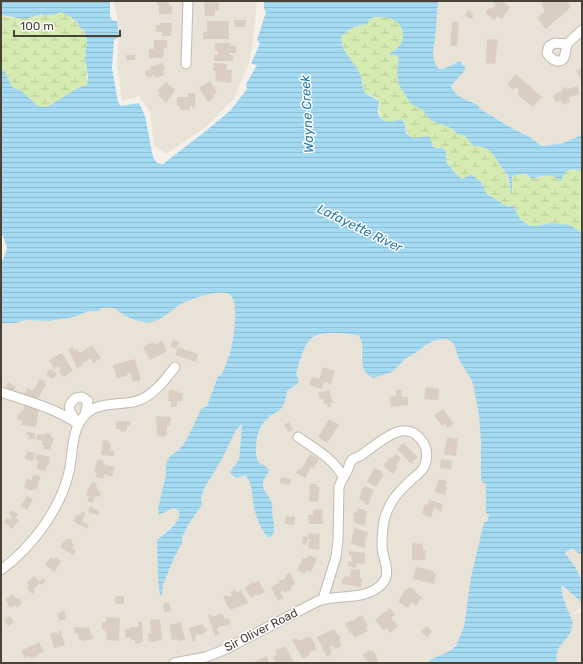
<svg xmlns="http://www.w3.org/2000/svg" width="583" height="664" font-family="Rubik,sans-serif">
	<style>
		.residential { fill: #e9e2d7 }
		.wetland { fill: url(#wetland-marsh) }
		.water { fill: url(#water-rules) }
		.building { fill: #dacec1 }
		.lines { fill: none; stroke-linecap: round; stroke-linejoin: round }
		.minor-casing { stroke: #c4baae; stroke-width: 11 }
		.minor { stroke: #fff; stroke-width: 9 }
		.labels { text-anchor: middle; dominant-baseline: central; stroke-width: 3; stroke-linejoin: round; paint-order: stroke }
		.street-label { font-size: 12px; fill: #4a4137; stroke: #fff }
		.water-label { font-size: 13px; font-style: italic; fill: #277aa2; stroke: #fff }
	</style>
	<defs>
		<pattern id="wetland-marsh" width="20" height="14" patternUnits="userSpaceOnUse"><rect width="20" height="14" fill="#d6ebb1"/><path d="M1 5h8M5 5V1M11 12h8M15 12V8" fill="none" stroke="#b9cb99"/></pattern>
		<pattern id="water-rules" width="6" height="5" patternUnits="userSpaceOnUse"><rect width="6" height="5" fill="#a4dbf3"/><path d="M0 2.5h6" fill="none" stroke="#8fbdd1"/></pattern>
	</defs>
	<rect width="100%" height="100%" fill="#f5f0e9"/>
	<path class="residential" d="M113,1H257L253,42L249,63L234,98L206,127L166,154L154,145L150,112L139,96L122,101L117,64L119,36L117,15Z
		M438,1H582V135L563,143L542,146L528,136L515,130L480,109L478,104L464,99L453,91L451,86L466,69L459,61L443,69H439L436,67L433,56V46L435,41Z
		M221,293L229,295L234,300L236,316L230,352L221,376H218L207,406L201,409L187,439L179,450L170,456L166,467V474L159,515L173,508L177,510L180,512V516L177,521L157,540L162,596L163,585L174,558L182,543V538L188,525L202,505L201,497L205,487L222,459L236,430L242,423L241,432L239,460L230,471L233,478H236L245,475L248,478L252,489L254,510L272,514V502L265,492L263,486L264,479L268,475L264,465L258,463L256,443L260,431L267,418L281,409L285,402L287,391L297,384L298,381L296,374L305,347L310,340L325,333L358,335L362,341L361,359L392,372L406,358L411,356L426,345L436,340L447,339L454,344L459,360L470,377L473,384L479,415L486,484V513L489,515L487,523L484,522L465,614V627L456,646L450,651L430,660L428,663H1V323H15L26,320L49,321L74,317L86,312L99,311L101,308H113L117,310L121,314L165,316L174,308L183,303L205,295Z
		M573,548L582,555V581L576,568L565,553L567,551Z
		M562,586L581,602L582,605V608L574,612L575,614L582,611V663H557V650L565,638L569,635L572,618L565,605L561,588Z"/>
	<path class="wetland" d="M61,12C75,17 87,29 87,44C87,49 85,54 85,60C85,68 88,76 87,85L76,89L47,107L38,106L13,88L3,69H1V15C14,20 25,18 39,16C46,14 53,15 61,12Z
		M386,16C405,21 410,44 391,53V56L397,55L399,58L397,71L411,104L423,110L430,120L453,129L456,133L460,135L465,136L473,146H480L493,152L497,159L498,162L507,175L512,194V176C522,174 525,171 533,179L547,175L558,177C566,171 572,167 582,172V233L550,223L535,226L528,225L520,219L513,205L508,207L487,194L481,182L471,174L462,179C455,174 452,167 446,162V151L443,148C432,149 431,144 425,136C411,141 407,138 405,124L400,119C387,127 376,118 380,103L377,98L365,93L362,85L361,75L343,48L341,37C349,28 355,26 367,24L370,19L374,17Z"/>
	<path class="water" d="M1,1H110V16L112,20L117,21L119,37L115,39L114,41L112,68L118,102L121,106L139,103L145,116L153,157L157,163L163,164L207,130L231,110L247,89L246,84L257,65L251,64L260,43L257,40L266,12L264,9V1H438L435,41C432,50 432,62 439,69H443L460,61L466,69L451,86C455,98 469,100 478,105L480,109L515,130L528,136L542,146L563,143L582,135V172C570,166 565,170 561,181C553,173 542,175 532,179C525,171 522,174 512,176V196C510,189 510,181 507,174C504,170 500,166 498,162C493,152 485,145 473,146L465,136L460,135L456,133L453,129L430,120L423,110L411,104L399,85L397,71L399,58L395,55L391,56L390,53C413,42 403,15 380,17C377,17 372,17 370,19C369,20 368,23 367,24C355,26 349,28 341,37L343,48L361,75L362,85L365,93L379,101C380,105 377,109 378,113C381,123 393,123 400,119C406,121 405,128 406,133C414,142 420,135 430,137L433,147L437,148H443L446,151V162C452,168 455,174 462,179L471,174L481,182L487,194L508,207L513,205L520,219L528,225L535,226L550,223L570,225L582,233V555L575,551L573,548L567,551L565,553L576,568L582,581V605L581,602L564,587L562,586L561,588C562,593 563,598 565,603C567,611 574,618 572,627C570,642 554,642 557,663H428L430,660L450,651L456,646L464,627L471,577L484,522H487L489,515L486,513V484L482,482L481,479V442L479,415L473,384L470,377L459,360L454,344L447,339L436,340L426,345L411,356L406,358L392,372L373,378C353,368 369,347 358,335C341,334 314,327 305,347C301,355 299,365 296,374L299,381L297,384L287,391C286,397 285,404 281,409C277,413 271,414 268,418C256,428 254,449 258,462L264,465L269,470C268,476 263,478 263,484C263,492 269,495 271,501C273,504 272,510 272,513C273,521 277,531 271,537H267C262,529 257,521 255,511C251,499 254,484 245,475C238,478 233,480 230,471L239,460L242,424L236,430L222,459L205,487L201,497L202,505L188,525L182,538V543L174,558L163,585L162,596L160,595C157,577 158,559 157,540C164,534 192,514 173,508L159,515L158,509L166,474V467L167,461L170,456L179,450L187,439L201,409L207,406L218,376H221C224,369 227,361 230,353C233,341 240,303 230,295C221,288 192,299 183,303C172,308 165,319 152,322C144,324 127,318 121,313C118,312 119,311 116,309C112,307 105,308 101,308L99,311L86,312L74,317L49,321L26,320L15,323H1V265L7,248L1,230V69H3L13,88L20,90L38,106L47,107L76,89L87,85L88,77L85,59L87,40L84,30L80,28L78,23L71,17L61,12L53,15H40L24,19L1,15Z"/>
	<path class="building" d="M157,1H169V6H172V14H159V5H157Z
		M205,1L219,3V10H215V16H205V8H204Z
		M491,1H502L510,7L502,19L497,16L494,20L485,13L489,8L491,9L496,4Z
		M546,1H567L571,7L546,29L537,18L545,12L541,3Z
		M468,10L474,14L472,19L465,16Z
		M234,20H246V27H234Z
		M207,21H229V39H203V32H207Z
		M452,22H459L457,46H450Z
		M160,23H172L171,36H162V32H156V25H160Z
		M487,39L498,40L495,64L486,63Z
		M154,40H167V48H164L163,58H149V49H154Z
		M215,43H230V46H236V53H230V55H233V61H214V55H218V51H215Z
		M126,55H135V60H126Z
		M163,63L165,69L163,70L164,75L155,78L154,74L150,78L149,76L146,77L145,71L151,69L150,67Z
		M214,63L227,64L226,70H232L231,83L215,81L216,71H213Z
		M582,67V80L576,71Z
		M516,74L542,97L533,107L517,94L519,91L516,87L513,90L507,84Z
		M210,81L217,92L213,96L214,98L208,102L199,88Z
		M166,82L175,90L166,103L158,95L160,93L157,91Z
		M577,86L580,94L569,97L570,102L563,105L561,100L555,102L553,95L563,90L562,88L566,87L567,89Z
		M188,93H195V107L192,108V106H190V110H180V106H177V97H188Z
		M173,340L179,342L176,349L170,346Z
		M162,341L167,351L150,360L143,347L153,342L154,345Z
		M92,345L101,358L93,363L91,358L81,364L82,365L77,368L75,364H76L68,350L72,347L75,350L77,349L80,353Z
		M178,347L198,354L196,362L175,355Z
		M62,353L73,371L63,377L59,371L61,370L59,366L54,369L49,360Z
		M135,359L141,380L133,382L130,373L127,374V376L117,378L113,365Z
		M323,367L335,371L331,384L324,382L322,389L309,385L312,377L319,379Z
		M50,369L57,373L53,379L46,375Z
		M40,379L45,381L44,383L46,384L37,401L23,395L27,388L33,391Z
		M8,382L16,387L13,392L5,388Z
		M426,387L439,389L438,400L424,399Z
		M169,390H175V391H178V393H183L182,401H177V407H171V401H168Z
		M329,390L333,403H330L331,407H328L327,404H324L323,399H320L318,393Z
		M396,390H401L402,397H408V405L391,407L390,397L396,396Z
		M24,404L39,408L36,427L21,425L22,420L17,419L19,413H21L22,409L24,410Z
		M443,409L454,424L447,428L445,424L442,426L434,415Z
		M156,416L171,417L170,425L167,427V435H165V437L157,435Z
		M329,419L339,425L327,443L318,437Z
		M130,421V426H127V431L121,432L120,429H116V422Z
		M289,422L293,430L288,432L284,425Z
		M27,432L35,433V439H28L29,435H26Z
		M45,433L51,434V437H53V444H51V450L44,449V445H42L43,441L36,440L37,434L45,435Z
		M447,437L458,439L456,456L444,454Z
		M103,440L109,441V443H111L110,451H114V456L101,455Z
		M403,443L418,457L411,464L397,449Z
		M27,451L35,453L33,461L25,459Z
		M36,454L50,457L49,465H47L45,471L37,469L38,460H35Z
		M310,454L319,459L313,469L311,467L305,478L296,473L299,468L301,470Z
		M396,454L401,458L396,466L398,467L393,474L385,468L386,467L384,465L390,457L392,458Z
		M98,459L104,461L103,464L115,467L112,477L104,474L103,479L96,477L97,473L94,472Z
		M441,459L452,461L451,469L440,468Z
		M374,468L382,471V473L384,474L376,487L367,482Z
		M34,474L41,477L36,490L33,489L32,491L24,488L27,478L31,480Z
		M281,477L291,479L290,485L280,483Z
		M439,479L447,481L445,486L447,487L445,495L434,492Z
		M92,482L97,484L96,487L98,488V491L101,492L100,497L96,496L93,503L87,501L89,496L86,495L90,485H91Z
		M310,484H317V487H320L318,502L309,501Z
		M365,486L374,490L368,505L364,504L365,502L359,499L362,489Z
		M27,496L33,499L27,510L21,506Z
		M429,500L443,504L441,511L434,508L431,518L422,514L425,504L428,505Z
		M90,506L99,511L98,515L88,512Z
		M359,508L367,511L366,513L367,514L365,520L366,521L364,526L353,522L355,517L353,516L354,512L356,513Z
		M322,509L323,524H309L308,515H313V510Z
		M12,510L18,514L15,518L19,520L12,529L4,522L7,518L10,520L13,517L9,514Z
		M82,511L86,514L82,521L89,525L87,529L73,521L77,514L80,515Z
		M286,516L295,517L294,525L285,524Z
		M354,528L368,532L367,537L366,536L364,543L366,544L365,548L351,544Z
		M309,533L320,534L319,550L308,548L310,539H308L306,545L302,544L303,536L308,537Z
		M68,538L73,540L71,542L74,545L72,548L76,551L73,555L60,547L66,539L67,540Z
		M412,543L423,544V550H426L425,560H412Z
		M349,551L365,553V564L357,563L356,568L348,566V561L352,562V560H351L352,556L349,555Z
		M309,555L317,558L311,572L306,570L305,574L297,570L303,558L306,559Z
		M51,557L54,559L56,557L61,561L54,572L45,565Z
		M416,567L434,571L433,573L436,574L434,584L413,579Z
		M352,569L360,570V578H362L361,587L342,584V579H344L345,576L350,577L351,570Z
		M290,573L295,584L291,586L292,589L284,593L283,590L280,592L284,598L278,601L271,587L279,583L278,581L286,578L285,575Z
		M34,576L39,582L43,578L46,581L41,585L40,583L33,589L35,591L32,594L27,588L29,586L27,582Z
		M254,581L255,583L259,581L265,592L258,596L257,594L251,598L245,588Z
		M409,587L415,590V592L422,597L416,606L412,602L408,608L398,602L405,590L406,591Z
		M235,590L236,593L241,590L248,603L242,606L241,604L240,605L241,606L230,610L223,597L228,595L229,597L232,595L230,592Z
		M13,594L16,599L19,598L22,603L17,608L16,605L10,608L5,599Z
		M115,596H124V604H115Z
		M169,602L171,611L164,612L163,603Z
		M390,608L395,615L391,618L398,626L390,633L387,628L384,631L375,620Z
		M63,611L65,612L66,619L59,621L57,614Z
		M222,613L225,619L228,618L231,624L217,628L219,634L215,636L208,615L211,614L212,617Z
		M362,615L368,626L366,627L368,631L354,638L352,633L350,634L345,623L357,619L356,618Z
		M10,616L14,622L8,626L4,620Z
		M106,617L120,618L119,641L106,640L107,632H105L106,629H102V622H106Z
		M160,619L162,640L149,642L148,634L151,633L150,620Z
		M138,622H142L143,642L135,644V640H131V638H126L125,629H129V627H139Z
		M181,622L185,640L178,641V639L172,640L169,625Z
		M203,624L204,628L206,627L207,631L200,635V634L195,635L196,641L193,642L189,628Z
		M427,626L432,632L427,637L421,631Z
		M74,627L90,628V635H93V639L83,641V640H79L78,634H75Z
		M334,629L337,634H338L341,638L339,639L342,646L335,649L333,646H329L332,651L330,652L332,654L327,657L317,637Z
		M60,630L65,645L54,648L50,634L57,632V635H59L58,631Z
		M310,636L317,649L309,653L310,655L303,659L292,640L297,638L299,641Z
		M39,642L44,651L37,655L38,656L34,658V657L30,658L29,656L25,658L21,651Z
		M285,646L294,662L291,663H276L273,657L277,655L275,651Z
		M369,650L371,652L372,650L377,656L376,657L378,660L375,663H369L362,655Z
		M266,656L270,663H252Z"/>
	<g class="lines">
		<g class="minor-casing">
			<path id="minor" d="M555,43L567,44C566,47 566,51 565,54C563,66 552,61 547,53L549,46Z
				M567,44L582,30
				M186,64L188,1
				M1,392C27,401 55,408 78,424
				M76,421C70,412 65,406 76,398L82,397L88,401L85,414
				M298,437C314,448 334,459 343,477
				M1,570C32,547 60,510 69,472C73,454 71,429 85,415C97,401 120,406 137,401C153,396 165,380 175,367
				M174,663L206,657L226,649L318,601C338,594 366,601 382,584C392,573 383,560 382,547C382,537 382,524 386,514C390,503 398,492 407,484C411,479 418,475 422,470C427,464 428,453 425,446C422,440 415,431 407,431C392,429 372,448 360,456C357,457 354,458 352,460C349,464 349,467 347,471C344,477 341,481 339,487L338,540L336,557L323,599"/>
		</g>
		<use href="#minor" class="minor"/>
	</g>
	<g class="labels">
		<g class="street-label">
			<text transform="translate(261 630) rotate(-27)">Sir Oliver Road</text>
		</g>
		<g class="water-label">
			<text transform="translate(307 114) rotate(-93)">Wayne Creek</text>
			<text transform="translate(360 228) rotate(26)">Lafayette River</text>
		</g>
	</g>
	<rect width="583" height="664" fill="none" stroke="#4a4137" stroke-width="4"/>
	<path d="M14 30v6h106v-6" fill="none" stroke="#4a4137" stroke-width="2"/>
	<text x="20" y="30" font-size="12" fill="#4a4137" stroke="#ffffff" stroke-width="3" paint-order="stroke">100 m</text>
</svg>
